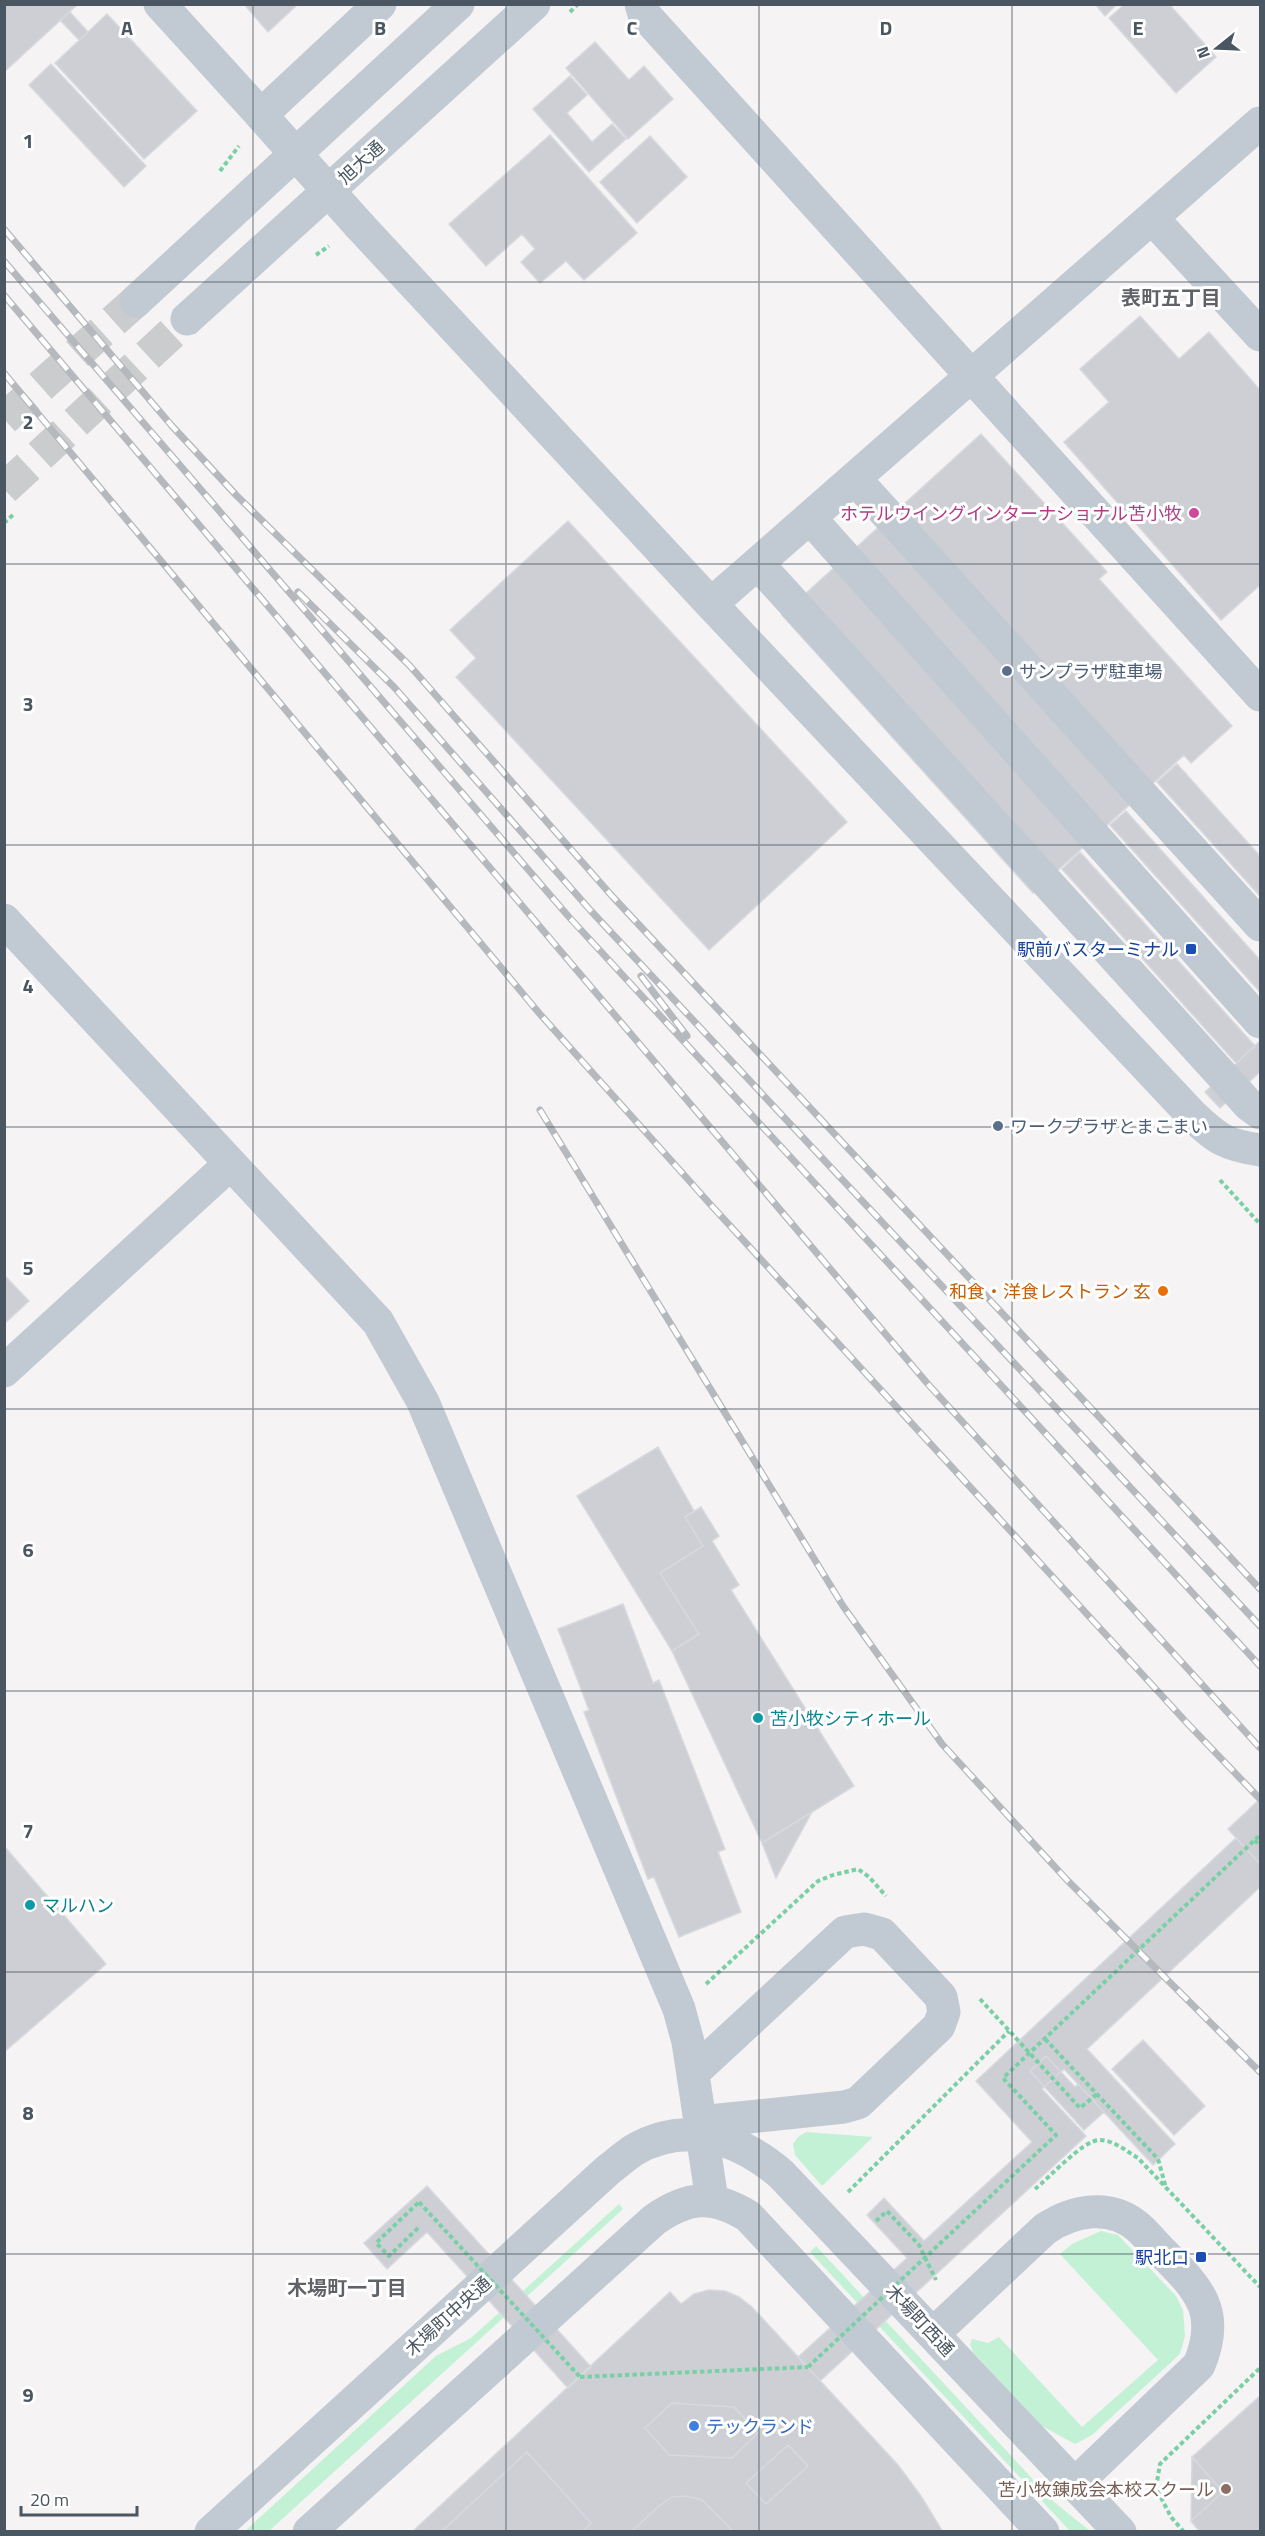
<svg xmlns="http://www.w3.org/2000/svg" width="1265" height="2536" font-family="'Titillium Web','Noto Sans JP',sans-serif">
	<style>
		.green { fill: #c3f1d5 }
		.building { fill: #cdcfd5; stroke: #d7d9de; stroke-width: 1.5 }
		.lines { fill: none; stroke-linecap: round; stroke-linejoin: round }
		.minor-tunnel { stroke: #caccce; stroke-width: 33; stroke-dasharray: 33 16; stroke-linecap: butt }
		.path { stroke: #7ad0a6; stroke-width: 4; stroke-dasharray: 4.5 3; stroke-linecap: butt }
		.minor { stroke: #c1cad2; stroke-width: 33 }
		.rail-casing { stroke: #b5b8bd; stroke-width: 7 }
		.rail { stroke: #fff; stroke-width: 4.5; stroke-dasharray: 14; stroke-linecap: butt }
		.path-bridge { stroke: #7ad0a6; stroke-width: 4; stroke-dasharray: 4.5 3; stroke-linecap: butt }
		.minor-bridge { stroke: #c1cad2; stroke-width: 33 }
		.grid { fill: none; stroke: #4a5661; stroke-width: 1.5; stroke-opacity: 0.55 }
		.hotel-dot { fill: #d1479c; stroke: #fff; stroke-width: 2 }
		.service-dot { fill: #5c6f8a; stroke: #fff; stroke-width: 2 }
		.transit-dot { fill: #1a4fb4; stroke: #fff; stroke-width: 2 }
		.food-dot { fill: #e8710a; stroke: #fff; stroke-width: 2 }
		.culture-dot { fill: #0f9aa8; stroke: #fff; stroke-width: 2 }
		.shop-dot { fill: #3f7fe0; stroke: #fff; stroke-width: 2 }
		.education-dot { fill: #8d6e63; stroke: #fff; stroke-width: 2 }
		.labels { text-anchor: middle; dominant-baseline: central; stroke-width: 6; stroke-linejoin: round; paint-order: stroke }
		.street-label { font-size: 18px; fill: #4a5661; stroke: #fff }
		.hotel-label { font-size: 18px; fill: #b23c85; stroke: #fff; text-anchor: end }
		.service-label { font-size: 18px; fill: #4e5e75; stroke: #fff; text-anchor: start }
		.transit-label { font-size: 18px; fill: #164399; stroke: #fff; text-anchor: end }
		.food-label { font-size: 18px; fill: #c56008; stroke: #fff; text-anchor: end }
		.culture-label { font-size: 18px; fill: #0d838f; stroke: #fff; text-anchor: start }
		.shop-label { font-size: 18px; fill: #366cbe; stroke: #fff; text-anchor: start }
		.education-label { font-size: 18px; fill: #785e54; stroke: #fff; text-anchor: end }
		.neighbourhood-label { font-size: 20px; font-weight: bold; fill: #5f6368; stroke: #fff }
		.grid-label { font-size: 20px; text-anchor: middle; font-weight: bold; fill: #4a5661; stroke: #fff; stroke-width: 6; stroke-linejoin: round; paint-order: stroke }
	</style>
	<rect width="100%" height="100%" fill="#f5f3f3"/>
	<path class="green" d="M806,2132L873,2137L822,2186L795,2155L793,2144L798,2137Z
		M619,2204L623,2209L269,2531L244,2532L436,2356L471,2338Z
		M1101,2231L1118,2235L1176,2296L1183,2310L1185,2336L1180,2354L1092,2435L1075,2444L1042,2426L973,2352L970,2344L972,2339L988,2343L999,2337L1082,2427L1158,2360L1060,2254L1072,2244Z
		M816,2246L1054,2502L1090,2531H1070L810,2252Z"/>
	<path class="building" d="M4,4H78L4,72Z
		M244,4H298L268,32Z
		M1095,4H1117L1105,16Z
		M1125,4H1169L1216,57L1176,93L1109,18Z
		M70,12L88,32L79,40L60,20Z
		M107,14L197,111L144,159L55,63Z
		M595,42L629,80L644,66L673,99L628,139L566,68Z
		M51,64L146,166L124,187L29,85Z
		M570,76L587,95L567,113L592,142L612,124L626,139L589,172L533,109Z
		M550,135L637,233L584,280L566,261L540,283L521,262L535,249L522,234L486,266L449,224Z
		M650,136L687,177L637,223L600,182Z
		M1140,316L1179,359L1209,332L1260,390V585L1221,620L1064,442L1109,402L1080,369Z
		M981,434L1107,572L1099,579L1232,726L1191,763L1184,755L1033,893L782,615Z
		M568,521L847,822L709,950L456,677L476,658L450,630Z
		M1177,764L1260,856V896L1157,782Z
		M1126,811L1260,960V992L1110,825Z
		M1080,852L1255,1046L1236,1063L1062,869Z
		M1260,1041V1072L1220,1108L1205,1092Z
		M4,1275L29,1301L4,1324Z
		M658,1447L694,1511L685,1517L703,1546L660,1573L699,1634L672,1651L577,1496Z
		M701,1507L719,1536L712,1541L739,1585L731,1590L854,1786L762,1843L672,1651L699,1634L660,1573L703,1546L685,1517Z
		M623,1604L653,1683L659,1680L725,1849L718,1852L741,1912L679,1937L654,1877L648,1879L584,1712L589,1710L558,1629Z
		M1260,1799V1864L1228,1829Z
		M812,1812L776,1878L762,1843Z
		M1236,1838L1260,1864V1887L1087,2049L1175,2144L1153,2165L1064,2069L1042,2089L1086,2136L820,2381L798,2357L907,2258L867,2215L884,2198L924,2241L1032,2142L976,2081Z
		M4,1846L106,1964L4,2052Z
		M1143,2040L1205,2106L1174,2135L1112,2069Z
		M1046,2056L1075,2087L1078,2084L1104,2112L1084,2130L1030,2071Z
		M427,2186L591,2367L568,2388L427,2232L387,2269L364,2243Z
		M709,2290L725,2291L739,2297L752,2307L898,2465L921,2496L943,2532H412L670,2292L681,2304L694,2294Z
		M1260,2396V2532H1200L1191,2521L1192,2457Z
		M672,2403L734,2407L758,2433L732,2458L669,2455L645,2428Z
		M788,2445L808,2466L766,2504L746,2483Z
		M527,2452L591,2523L582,2532H441Z
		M1192,2457L1223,2492L1191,2521Z
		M687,2496L702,2500L734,2532H631L659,2506L672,2497Z"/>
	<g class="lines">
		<path class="minor-tunnel" d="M4,419L136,301
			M4,489L187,319"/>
		<path class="path" d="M570,12L578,4
			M220,171L239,146
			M316,255L329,246
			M4,523L14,514
			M1220,1180L1260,1224
			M1255,1840L1260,1846
			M706,1984L818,1881L833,1875L858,1869L869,1877L886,1896
			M980,1999L1080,2108L1097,2094
			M1045,2039L1158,2159L1166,2188
			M1035,2189C1049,2178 1082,2141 1099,2140C1114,2140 1126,2151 1138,2158L1260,2287
			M848,2192L1009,2031
			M876,2221L887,2211L919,2245L936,2280
			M418,2228L389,2256L376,2243L419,2202
			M580,2377L808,2367
			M1184,2532L1171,2517L1156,2488L1160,2464L1260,2368"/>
		<path class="minor" d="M160,4L261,115L380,4
			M641,4L644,14L1260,695
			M1152,218L1260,335
			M359,225L711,604L1193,1116C1217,1139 1226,1145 1260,1150
			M136,301L458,4
			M187,319L534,4
			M855,479L1260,925
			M810,518L1260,1022
			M758,564L1249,1105L1260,1113
			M711,604L1260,123
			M4,920L378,1322L423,1402L679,2009L688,2042L712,2200
			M4,1371L230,1164
			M693,2073L845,1932L864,1929L882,1934L941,1997L944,2012L939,2026L858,2103L844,2107L700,2122
			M933,2334L1045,2229C1073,2210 1110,2203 1138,2227C1147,2235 1155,2245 1164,2254C1200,2290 1221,2313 1199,2365L1075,2484
			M211,2532L608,2170C617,2163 625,2156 634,2150C686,2120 739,2138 781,2174L1120,2532
			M309,2532L654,2220C688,2196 712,2194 748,2216L1043,2532"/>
		<g class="rail-casing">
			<path id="rail" d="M4,229L172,426L237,496L410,666L612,896L1260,1589
				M4,261L569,917L1260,1666
				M4,295L927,1383L1260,1748
				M4,373L539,1013L710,1204L1187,1723L1260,1799
				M298,592L394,687L591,911L1260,1626
				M641,976L687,1036
				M540,1110L843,1606L942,1744L1067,1880L1260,2072"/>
		</g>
		<use href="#rail" class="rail"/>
		<path class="path-bridge" d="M419,2202L580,2377
			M808,2367L1056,2135L1003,2078L1260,1835"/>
		<path class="minor-bridge" d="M261,115L359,225"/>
	</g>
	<path class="grid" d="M253,4V2532M506,4V2532M759,4V2532M1012,4V2532M4,282H1260M4,564H1260M4,845H1260M4,1127H1260M4,1409H1260M4,1691H1260M4,1972H1260M4,2254H1260"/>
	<circle class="hotel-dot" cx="1194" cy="513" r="6"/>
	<g class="service-dot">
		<circle cx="1007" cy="671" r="6"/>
		<circle cx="998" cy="1126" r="6"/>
	</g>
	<g class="transit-dot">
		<rect x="1185" y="943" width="12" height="12" rx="3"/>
		<rect x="1195" y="2251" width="12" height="12" rx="3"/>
	</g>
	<circle class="food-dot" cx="1163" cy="1291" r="6"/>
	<g class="culture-dot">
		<circle cx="758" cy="1718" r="6"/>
		<circle cx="30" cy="1905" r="6"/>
	</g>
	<circle class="shop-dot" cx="694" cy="2426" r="6"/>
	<circle class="education-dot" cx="1226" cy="2489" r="6"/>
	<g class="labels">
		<g class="street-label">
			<text transform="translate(361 162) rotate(-42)">旭大通</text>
			<text transform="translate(448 2316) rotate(-42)">木場町中央通</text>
			<text transform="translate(920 2320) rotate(47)">木場町西通</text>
		</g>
		<g class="hotel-label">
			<text x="1182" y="513">ホテルウイングインターナショナル苫小牧</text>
		</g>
		<g class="service-label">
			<text x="1019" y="671">サンプラザ駐車場</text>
			<text x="1010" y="1126">ワークプラザとまこまい</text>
		</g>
		<g class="transit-label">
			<text x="1179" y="949">駅前バスターミナル</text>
			<text x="1189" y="2257">駅北口</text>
		</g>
		<g class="food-label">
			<text x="1151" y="1291">和食・洋食レストラン 玄</text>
		</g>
		<g class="culture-label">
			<text x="770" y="1718">苫小牧シティホール</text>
			<text x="42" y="1905">マルハン</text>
		</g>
		<g class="shop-label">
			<text x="706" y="2426">テックランド</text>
		</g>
		<g class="education-label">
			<text x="1214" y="2489">苫小牧錬成会本校スクール</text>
		</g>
		<g class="neighbourhood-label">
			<text x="1171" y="297">表町五丁目</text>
			<text x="347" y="2287">木場町一丁目</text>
		</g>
	</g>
	<g class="grid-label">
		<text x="127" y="35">A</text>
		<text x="380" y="35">B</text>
		<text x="632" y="35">C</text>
		<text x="886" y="35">D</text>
		<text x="1138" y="35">E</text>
		<text x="28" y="148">1</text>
		<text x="28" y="429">2</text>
		<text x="28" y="711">3</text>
		<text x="28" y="993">4</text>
		<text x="28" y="1275">5</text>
		<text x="28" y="1557">6</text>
		<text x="28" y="1838">7</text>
		<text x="28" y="2120">8</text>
		<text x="28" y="2402">9</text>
	</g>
	<rect width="1265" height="2536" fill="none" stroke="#4a5661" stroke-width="12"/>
	<g transform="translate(1217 48) rotate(252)" stroke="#ffffff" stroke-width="4.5" paint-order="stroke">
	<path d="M0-4.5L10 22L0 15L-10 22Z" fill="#4a5661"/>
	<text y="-9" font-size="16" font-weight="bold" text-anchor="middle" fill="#4a5661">N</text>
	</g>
	<path d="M21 2506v9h116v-9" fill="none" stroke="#4a5661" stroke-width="3"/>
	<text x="30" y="2506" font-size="18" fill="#4a5661" stroke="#ffffff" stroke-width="4.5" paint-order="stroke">20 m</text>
</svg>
